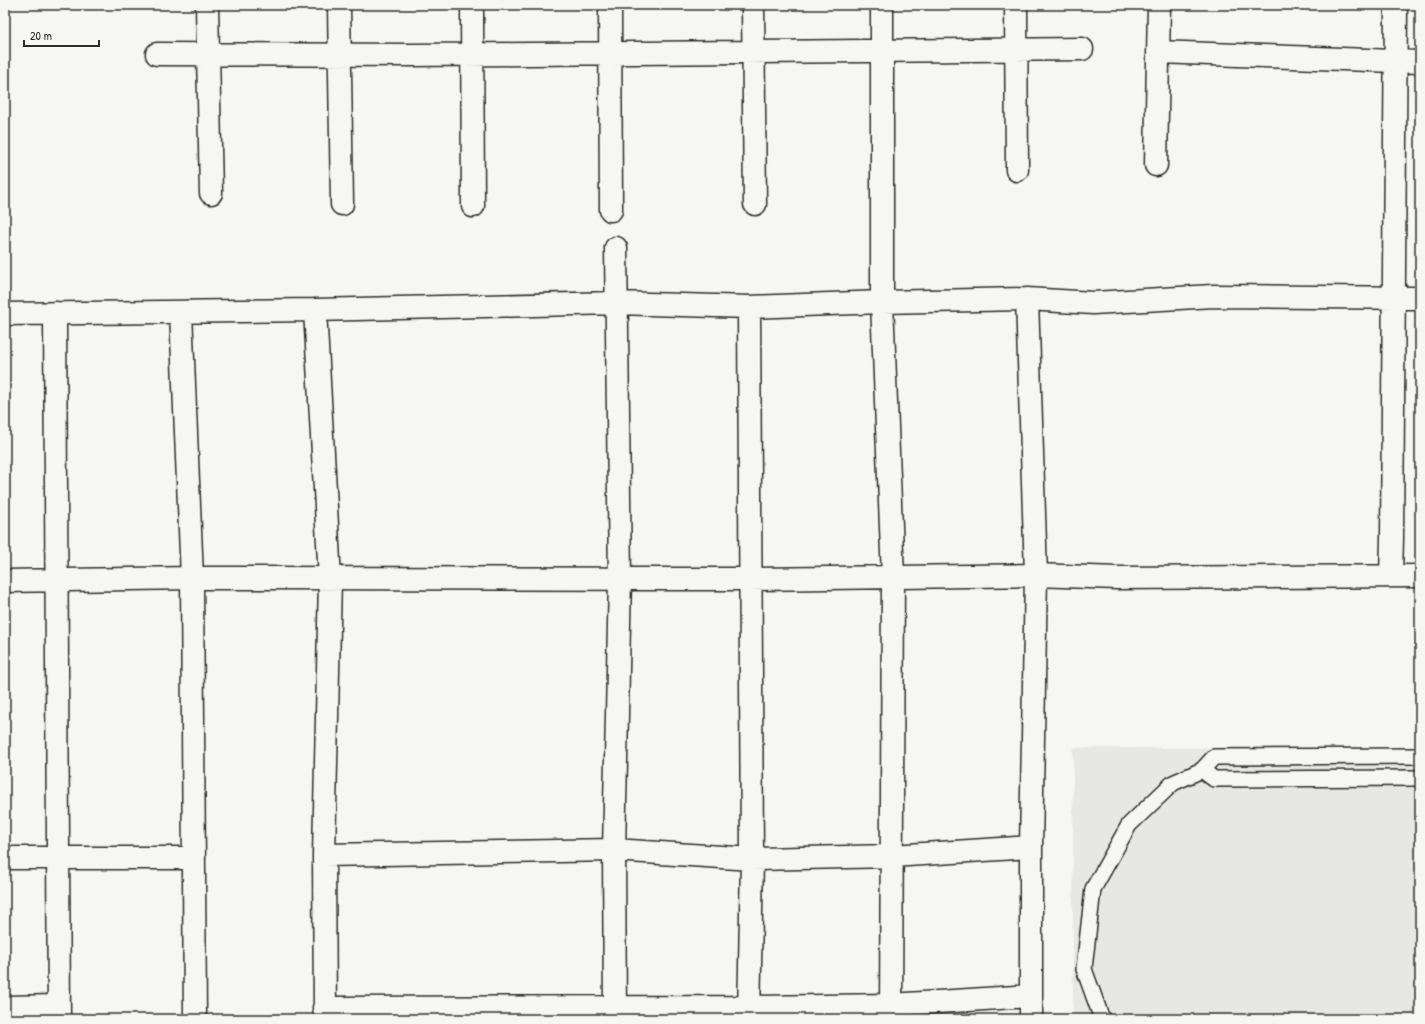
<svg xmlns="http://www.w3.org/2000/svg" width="1425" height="1024" font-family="'Patrick Hand',sans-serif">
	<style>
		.built { fill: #e7e7e3 }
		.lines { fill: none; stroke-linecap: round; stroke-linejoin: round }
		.lane-casing { stroke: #2b2b2b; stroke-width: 18 }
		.street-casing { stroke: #2b2b2b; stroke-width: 25 }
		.lane { stroke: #f6f6f2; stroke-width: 15 }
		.street { stroke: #f6f6f2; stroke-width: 22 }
	</style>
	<rect width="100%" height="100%" fill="#f6f6f2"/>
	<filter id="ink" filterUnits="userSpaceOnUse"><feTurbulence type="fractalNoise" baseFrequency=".025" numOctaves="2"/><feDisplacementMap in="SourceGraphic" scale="8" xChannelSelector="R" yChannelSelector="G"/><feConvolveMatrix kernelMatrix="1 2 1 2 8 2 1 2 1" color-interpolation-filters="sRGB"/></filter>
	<g filter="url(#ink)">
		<path class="built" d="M1420,747V1019H1073V748Z"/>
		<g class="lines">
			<g class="lane-casing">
				<path id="lane" d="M1202,770L1214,779L1420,778
					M1102,1019L1084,969L1093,889L1129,825L1173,783L1202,770L1214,757L1420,756"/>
			</g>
			<g class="street-casing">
				<path id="street" d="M207,5L211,193
					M339,5L342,204
					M472,5L473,206
					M610,5L611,210
					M753,5L755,204
					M882,5V302L893,577L891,1019
					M1016,5L1017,170
					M1158,52L1420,62
					M157,54L412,55L1082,49
					M1156,165L1159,5
					M1027,299L1036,575L1031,847V1019
					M315,310L330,579L324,855L325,1019
					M55,313L59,1019
					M5,314L315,310L616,303L749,307
					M1391,576L1392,538L1396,5
					M5,581L192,578L181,312
					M324,855L614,850L752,859L892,856L1031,847
					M5,858H193
					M5,1007L59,1006
					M324,1008L749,1007L891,1005L1031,996
					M195,1019L192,578L751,579L1036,575L1117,578L1420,576
					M615,1019L614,850L620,579L616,248
					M749,1019L752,859L749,307L882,302L1027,299L1093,303L1213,296L1420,298"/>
			</g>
			<use href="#lane" class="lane"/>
			<use href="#street" class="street"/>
		</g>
	</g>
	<rect width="1425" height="1024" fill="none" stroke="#f6f6f2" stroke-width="20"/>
	<rect x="10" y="10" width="1405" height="1004" fill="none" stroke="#2b2b2b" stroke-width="1.5" filter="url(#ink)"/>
	<path d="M24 40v6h75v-6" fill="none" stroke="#2b2b2b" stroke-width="2"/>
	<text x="30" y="40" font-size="12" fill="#2b2b2b" stroke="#f6f6f2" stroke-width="3" paint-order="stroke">20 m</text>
</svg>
